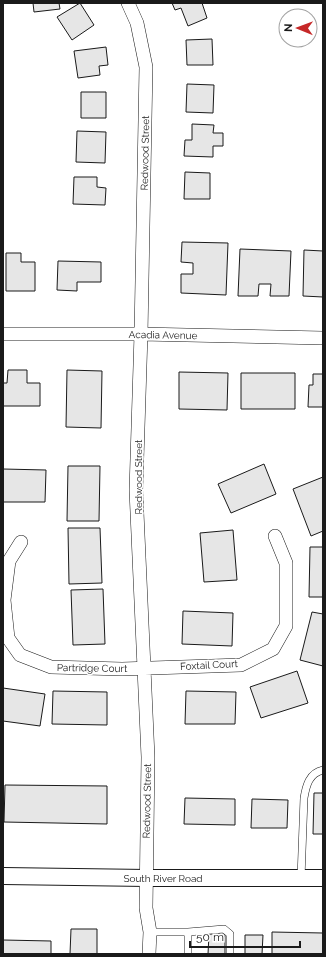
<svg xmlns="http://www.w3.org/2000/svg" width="326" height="957" font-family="Raleway,sans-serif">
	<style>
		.building { fill: #e6e6e6; stroke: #1a1a1a }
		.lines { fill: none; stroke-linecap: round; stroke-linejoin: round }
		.service-casing { stroke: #1a1a1a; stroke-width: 8 }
		.minor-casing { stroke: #1a1a1a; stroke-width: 14 }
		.tertiary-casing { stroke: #1a1a1a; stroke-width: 18 }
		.service { stroke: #fff; stroke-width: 7 }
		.minor { stroke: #fff; stroke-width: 13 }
		.tertiary { stroke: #fff; stroke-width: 16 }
		.labels { text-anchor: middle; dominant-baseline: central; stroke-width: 3; stroke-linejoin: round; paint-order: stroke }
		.street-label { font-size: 10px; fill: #1a1a1a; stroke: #fff }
	</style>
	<rect width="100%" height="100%" fill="#fff"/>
	<path class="building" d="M33,3H59L60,9L34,12Z
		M80,3L94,25L72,40L57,17Z
		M172,3H202L207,18L188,26L181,8L175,10Z
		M212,39L213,65H187L186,40Z
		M106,47L108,65L99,66L100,75L78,78L74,51Z
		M187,84L214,85L213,113L186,112Z
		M81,92H106V118H81Z
		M192,124L214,125L213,133H223V146H213V157L184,156L185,140H192Z
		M77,131L106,132L105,163L76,162Z
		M185,172L210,173V199H184Z
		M74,177H97V187L106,188L105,205L73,204Z
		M182,242L228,243L226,295L181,293V274H193V263L181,262Z
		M240,249L291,251L289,296H270L271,284H259L258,296H238Z
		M304,250L323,251V297L303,296Z
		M6,253H21V262H35V291H6Z
		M58,261L101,262V282H77V291L57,290Z
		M8,370H27V383H40V406H3V383H7Z
		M67,370L102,371L101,428L66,427Z
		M179,372L228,373L227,410L179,409Z
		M241,373H295V409H241Z
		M313,374H323V407H308L309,385H313Z
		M264,464L276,494L231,513L218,484Z
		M68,466H100L99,521H67Z
		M3,469L46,470L45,502H3Z
		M323,477V531L311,536L293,489Z
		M68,528H100L102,583L69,584Z
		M233,530L237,580L204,582L200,533Z
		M310,547H323V597H309Z
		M103,589L105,644L73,645L71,590Z
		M183,611L233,613L232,646L182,644Z
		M312,612L323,614V666L300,660Z
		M297,671L308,703L261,718L250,687Z
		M3,688L45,694L40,726L3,721Z
		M53,691L107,692V725L52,724Z
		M186,691L236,692L235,724H185Z
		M5,785L107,786V824L4,822Z
		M314,793H323V834H313Z
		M185,798L235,799V825L184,824Z
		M252,799L288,800L287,828H251Z
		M71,929H97V954H70Z
		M272,932L323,933V954H272Z
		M209,934H225V954H208Z
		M245,935H263L262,954H245Z
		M3,940L51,941V954H3Z"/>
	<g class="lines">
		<g class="service-casing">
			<path id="service" d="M301,878L304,798C306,786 309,773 323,770
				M150,932H188V954
				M188,932L224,929L230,934V954"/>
		</g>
		<g class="minor-casing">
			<path id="minor" d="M128,3L137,23L146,67L141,334L136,490L148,757L146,908L150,932L149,954
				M3,334H141L323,338
				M21,542L9,561L4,600L8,638L20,655L51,667L122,669L241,665L273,649L286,626V563L275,536"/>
		</g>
		<g class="tertiary-casing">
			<path id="tertiary" d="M3,876L147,878H323"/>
		</g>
		<use href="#service" class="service"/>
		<use href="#minor" class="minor"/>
		<use href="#tertiary" class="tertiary"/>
	</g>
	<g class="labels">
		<g class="street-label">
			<text transform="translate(145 153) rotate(-89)">Redwood Street</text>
			<text transform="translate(163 335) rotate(1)">Acadia Avenue</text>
			<text transform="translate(138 477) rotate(-90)">Redwood Street</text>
			<text transform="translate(209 665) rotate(-3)">Foxtail Court</text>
			<text transform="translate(92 668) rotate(1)">Partridge Court</text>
			<text transform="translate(147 801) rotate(-89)">Redwood Street</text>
			<text x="163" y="878">South River Road</text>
		</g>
	</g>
	<rect width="326" height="957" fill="none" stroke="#1a1a1a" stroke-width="8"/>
	<g transform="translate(298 28) rotate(271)"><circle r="19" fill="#ffffff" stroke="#a3a3a3"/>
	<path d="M0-3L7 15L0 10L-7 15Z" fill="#c62828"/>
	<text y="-6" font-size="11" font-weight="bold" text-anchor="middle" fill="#1a1a1a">N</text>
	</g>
	<path d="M190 941v6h110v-6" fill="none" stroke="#1a1a1a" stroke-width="2"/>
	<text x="196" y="941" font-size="12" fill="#1a1a1a" stroke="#ffffff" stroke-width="3" paint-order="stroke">50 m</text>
</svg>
